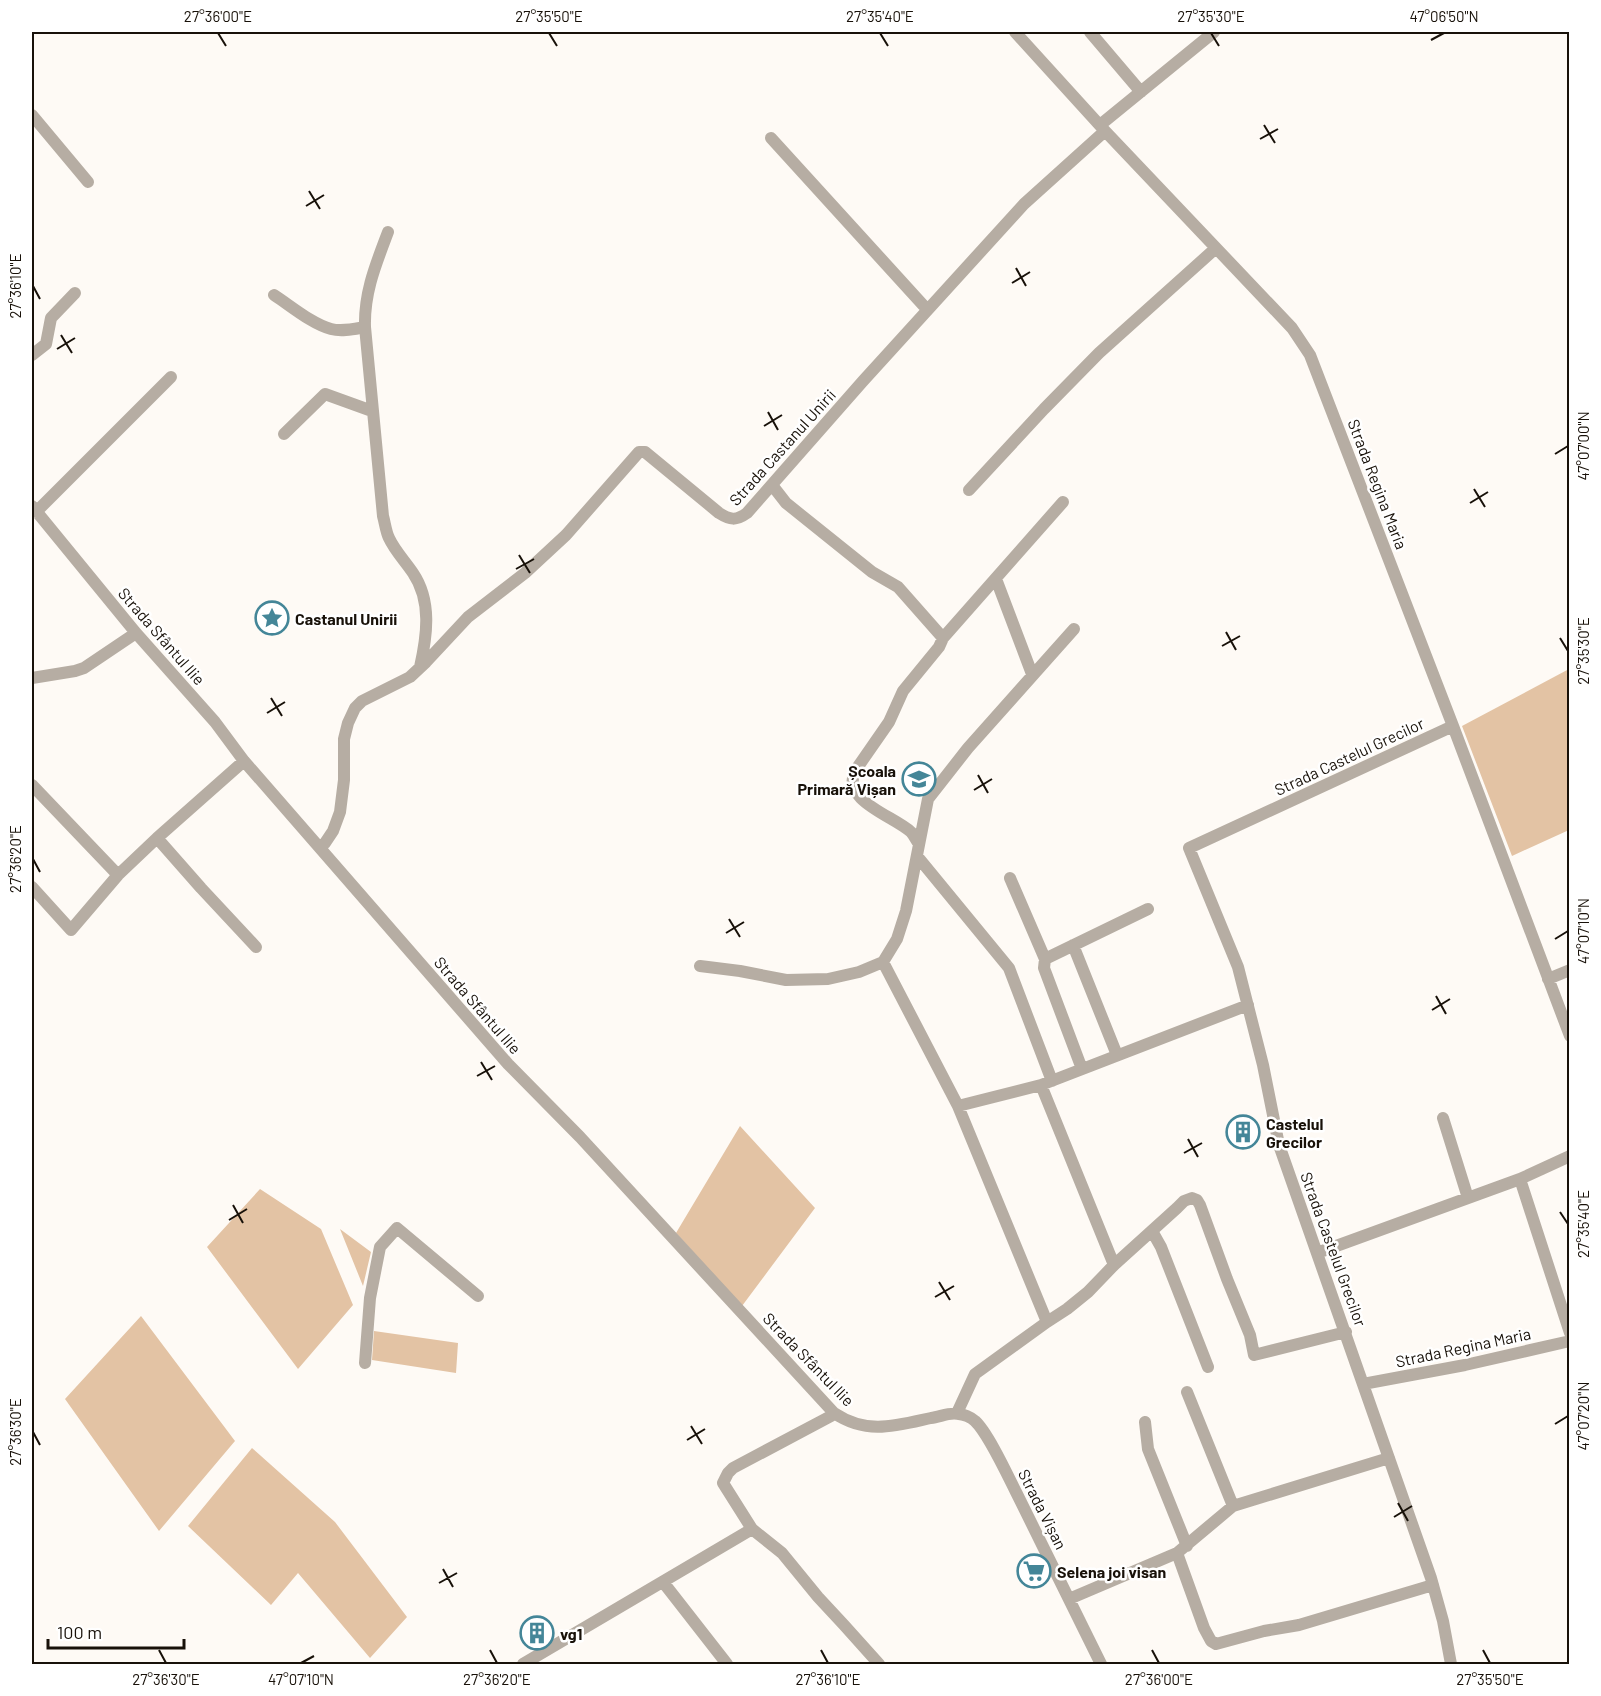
<svg xmlns="http://www.w3.org/2000/svg" width="1601" height="1696" font-family="Barlow,sans-serif">
	<style>
		.green { fill: #e3c3a4 }
		.lines { fill: none; stroke-linecap: round; stroke-linejoin: round }
		.minor { stroke: #b6ada3; stroke-width: 12 }
		.ticks { fill: none; stroke: #181109; stroke-width: 2 }
		.labels { text-anchor: middle; dominant-baseline: central; stroke-width: 5; stroke-linejoin: round; paint-order: stroke }
		.street-label { font-size: 16px; fill: #181109; stroke: #fff }
		.poi-label { font-size: 16px; font-weight: bold; fill: #181109; stroke: #fff; text-anchor: start }
		.neatline { fill: none; stroke: #181109; stroke-width: 2 }
		.ticks-label { font-size: 15px; text-anchor: middle; fill: #181109 }
	</style>
	<rect width="100%" height="100%" fill="#fefaf5"/>
	<path class="green" d="M1569,669V830L1512,856L1462,726Z
		M740,1126L815,1208L742,1306L676,1233Z
		M260,1189L321,1229L353,1305L298,1369L207,1247Z
		M340,1229L371,1252L363,1286Z
		M141,1316L235,1441L159,1531L65,1399Z
		M374,1331L458,1343L456,1373L372,1360Z
		M252,1448L335,1522L407,1617L370,1658L298,1573L271,1605L188,1526Z"/>
	<g class="lines">
		<path class="minor" d="M1015,32L1105,131L1292,328L1310,355L1453,726L1570,1036
			M1090,32L1141,92
			M32,115L88,182
			M1100,125L1214,32
			M771,138L923,305L929,308
			M274,295C291,306 312,324 331,329C342,332 354,329 365,327C364,292 376,264 388,232
			M365,327L383,516C385,523 386,532 389,538C395,551 405,561 413,573C432,601 427,636 420,667
			M32,355L46,344L51,318L75,293
			M284,434L325,394L372,411
			M772,485L786,503L872,572L898,587L943,638
			M969,490L1044,409L1099,353L1216,248
			M32,506L136,633L215,722L244,761L508,1064L580,1137L834,1413C867,1435 895,1426 931,1418C940,1417 949,1412 958,1414C963,1414 971,1417 975,1421C988,1433 1007,1474 1016,1492C1044,1549 1073,1607 1101,1664
			M36,512L171,377
			M996,579L1032,674
			M32,678L75,671L84,668L136,633
			M32,785L118,875
			M157,838L201,888L256,947
			M919,844C916,840 914,835 911,832C894,816 841,801 855,771L889,722L903,691L939,647L943,638L1063,502
			M319,847L325,843L333,831L340,812L344,780V739L348,723L355,708L362,701L410,677L426,662L468,617L525,573L566,535L639,452H645L719,513C730,520 736,521 747,513L863,381L1024,204L1105,131
			M917,856L1009,968L1052,1081
			M1010,878L1045,959
			M32,887L71,930L118,875L157,838L244,761
			M1073,945L1117,1055
			M883,962L958,1106L1047,1322
			M700,966L740,971L786,980L828,979L859,972L883,962L897,939L906,911L928,799L968,748L1074,629
			M1548,979L1570,970
			M1082,1069L1044,968L1045,959L1148,909
			M1041,1085L1114,1265
			M958,1106L1041,1085L1248,1005
			M1443,1118L1468,1198
			M1570,1156L1520,1179L1570,1333
			M1152,1231L1161,1247L1208,1367
			M1317,1253L1520,1179
			M365,1363L370,1298L380,1247L397,1228L478,1296
			M1363,1384L1465,1365L1570,1341
			M1187,1392L1233,1506
			M834,1413L831,1416L733,1468L728,1473L723,1483L752,1529L782,1553L818,1597L844,1625L879,1664
			M957,1413L975,1374L1047,1322L1067,1309L1088,1292L1114,1265L1177,1208L1184,1201L1192,1198L1197,1200L1200,1205L1227,1279L1250,1335L1254,1355L1346,1332
			M1145,1422L1148,1449L1187,1546
			M1177,1553L1204,1628L1211,1641L1216,1644L1264,1631L1299,1625L1433,1585
			M663,1582L727,1664
			M1069,1599L1177,1553L1233,1506L1389,1458
			M523,1664L752,1529
			M1451,1664L1443,1621L1431,1578L1279,1145L1263,1065L1238,967L1189,848L1453,726"/>
	</g>
	<path class="ticks" d="M218,33L226,46M549,33L557,46M880,33L888,46M1211,33L1219,46M1431,40L1444,33M1264,125L1275,143M1260,139L1278,129M309,191L320,209M306,206L324,195M1016,268L1026,286M1012,283L1030,272M33,286L40,299M61,335L72,353M57,349L75,338M768,412L778,430M764,426L782,415M1555,454L1568,446M1474,489L1485,507M1470,503L1488,492M519,555L530,573M516,569L534,559M1226,632L1236,650M1560,638L1568,651M1222,646L1240,636M271,698L282,716M267,713L285,702M978,775L988,793M974,790L992,779M33,859L40,872M729,919L740,937M726,933L744,922M1555,939L1568,931M1436,996L1446,1014M1432,1010L1450,999M481,1062L492,1080M477,1076L495,1066M1188,1139L1198,1157M1184,1153L1202,1143M233,1205L243,1223M1560,1212L1568,1224M229,1220L247,1209M939,1282L950,1300M935,1297L954,1286M1555,1424L1568,1416M691,1426L702,1444M33,1432L40,1445M687,1440L705,1429M1398,1503L1408,1521M1394,1517L1412,1506M443,1569L453,1587M439,1583L457,1573M159,1650L166,1663M490,1650L497,1663M821,1650L828,1663M1152,1650L1159,1663M1483,1650L1490,1663M301,1663L314,1656"/>
	<defs>
		<g id="sight-ring" transform="scale(1.725)"><circle r="9.5" fill="#fff" stroke="#448698" stroke-width="1.5"/><path d="M0-6L1.8-2.2L6-1.7L2.9 1.2L3.7 5.4L0 3.3L-3.7 5.4L-2.9 1.2L-6-1.7L-1.8-2.2Z" fill="#448698"/></g>
		<g id="school-ring" transform="scale(1.725)"><circle r="9.5" fill="#fff" stroke="#448698" stroke-width="1.5"/><path d="M0-5L7-2L0 1L-7-2ZM-4 1L0 2.5L4 1V4Q0 6-4 4Z" fill="#448698"/></g>
		<g id="building-ring" transform="scale(1.725)"><circle r="9.5" fill="#fff" stroke="#448698" stroke-width="1.5"/><path d="M-4-6H4V6H1V3H-1V6H-4ZM-2.5-4.3h1.7v1.8h-1.7ZM.8-4.3h1.7v1.8H.8ZM-2.5-1h1.7V.8h-1.7ZM.8-1h1.7V.8H.8Z" fill="#448698"/></g>
		<g id="supermarket-ring" transform="scale(1.725)"><circle r="9.5" fill="#fff" stroke="#448698" stroke-width="1.5"/><path d="M-6-5.5h2.5l.6 2H6L4.5 2H-2.5L-4.4-4H-6ZM-1.5 3.2a1.3 1.3 0 1 0 .1 0ZM3 3.2a1.3 1.3 0 1 0 .1 0Z" fill="#448698"/></g>
	</defs>
	<g fill-rule="evenodd">
		<use href="#sight-ring" x="272" y="618"/>
		<use href="#school-ring" x="919" y="779"/>
		<use href="#building-ring" x="1243" y="1132"/>
		<use href="#supermarket-ring" x="1034" y="1571"/>
		<use href="#building-ring" x="537" y="1633"/>
	</g>
	<g class="labels">
		<g class="street-label">
			<text transform="translate(782 447) rotate(-48)">Strada Castanul Unirii</text>
			<text transform="translate(1378 484) rotate(69)">Strada Regina Maria</text>
			<text transform="translate(162 636) rotate(49)">Strada Sfântul Ilie</text>
			<text transform="translate(1349 756) rotate(-25)">Strada Castelul Grecilor</text>
			<text transform="translate(478 1005) rotate(49)">Strada Sfântul Ilie</text>
			<text transform="translate(1334 1249) rotate(70)">Strada Castelul Grecilor</text>
			<text transform="translate(1463 1347) rotate(-12)">Strada Regina Maria</text>
			<text transform="translate(809 1359) rotate(46)">Strada Sfântul Ilie</text>
			<text transform="translate(1043 1509) rotate(63)">Strada Vișan</text>
		</g>
		<g class="poi-label">
			<text x="295" y="618">Castanul Unirii</text>
			<text x="896" y="770" text-anchor="end">Școala<tspan x="896" dy="18">Primară Vișan</tspan></text>
			<text x="1266" y="1123">Castelul<tspan x="1266" dy="18">Grecilor</tspan></text>
			<text x="1057" y="1571">Selena joi visan</text>
			<text x="560" y="1633">vg1</text>
		</g>
	</g>
	<rect width="1601" height="1696" fill="none" stroke="#ffffff" stroke-width="66"/>
	<path d="M48 1639v9h136v-9" fill="none" stroke="#181109" stroke-width="3"/>
	<text x="57" y="1639" font-size="18" fill="#181109" stroke="#ffffff" stroke-width="4.5" paint-order="stroke">100 m</text>
	<rect x="33" y="33" width="1535" height="1630" class="neatline"/>
	<g class="ticks-label">
		<text x="218" y="22">27°36'00"E</text>
		<text x="549" y="22">27°35'50"E</text>
		<text x="880" y="22">27°35'40"E</text>
		<text x="1211" y="22">27°35'30"E</text>
		<text x="1444" y="22">47°06'50"N</text>
		<text transform="translate(16 286) rotate(-90)" y="5">27°36'10"E</text>
		<text transform="translate(1584 446) rotate(-90)" y="5">47°07'00"N</text>
		<text transform="translate(1584 651) rotate(-90)" y="5">27°35'30"E</text>
		<text transform="translate(16 859) rotate(-90)" y="5">27°36'20"E</text>
		<text transform="translate(1584 931) rotate(-90)" y="5">47°07'10"N</text>
		<text transform="translate(1584 1224) rotate(-90)" y="5">27°35'40"E</text>
		<text transform="translate(1584 1416) rotate(-90)" y="5">47°07'20"N</text>
		<text transform="translate(16 1432) rotate(-90)" y="5">27°36'30"E</text>
		<text x="166" y="1685">27°36'30"E</text>
		<text x="301" y="1685">47°07'10"N</text>
		<text x="497" y="1685">27°36'20"E</text>
		<text x="828" y="1685">27°36'10"E</text>
		<text x="1159" y="1685">27°36'00"E</text>
		<text x="1490" y="1685">27°35'50"E</text>
	</g>
</svg>
